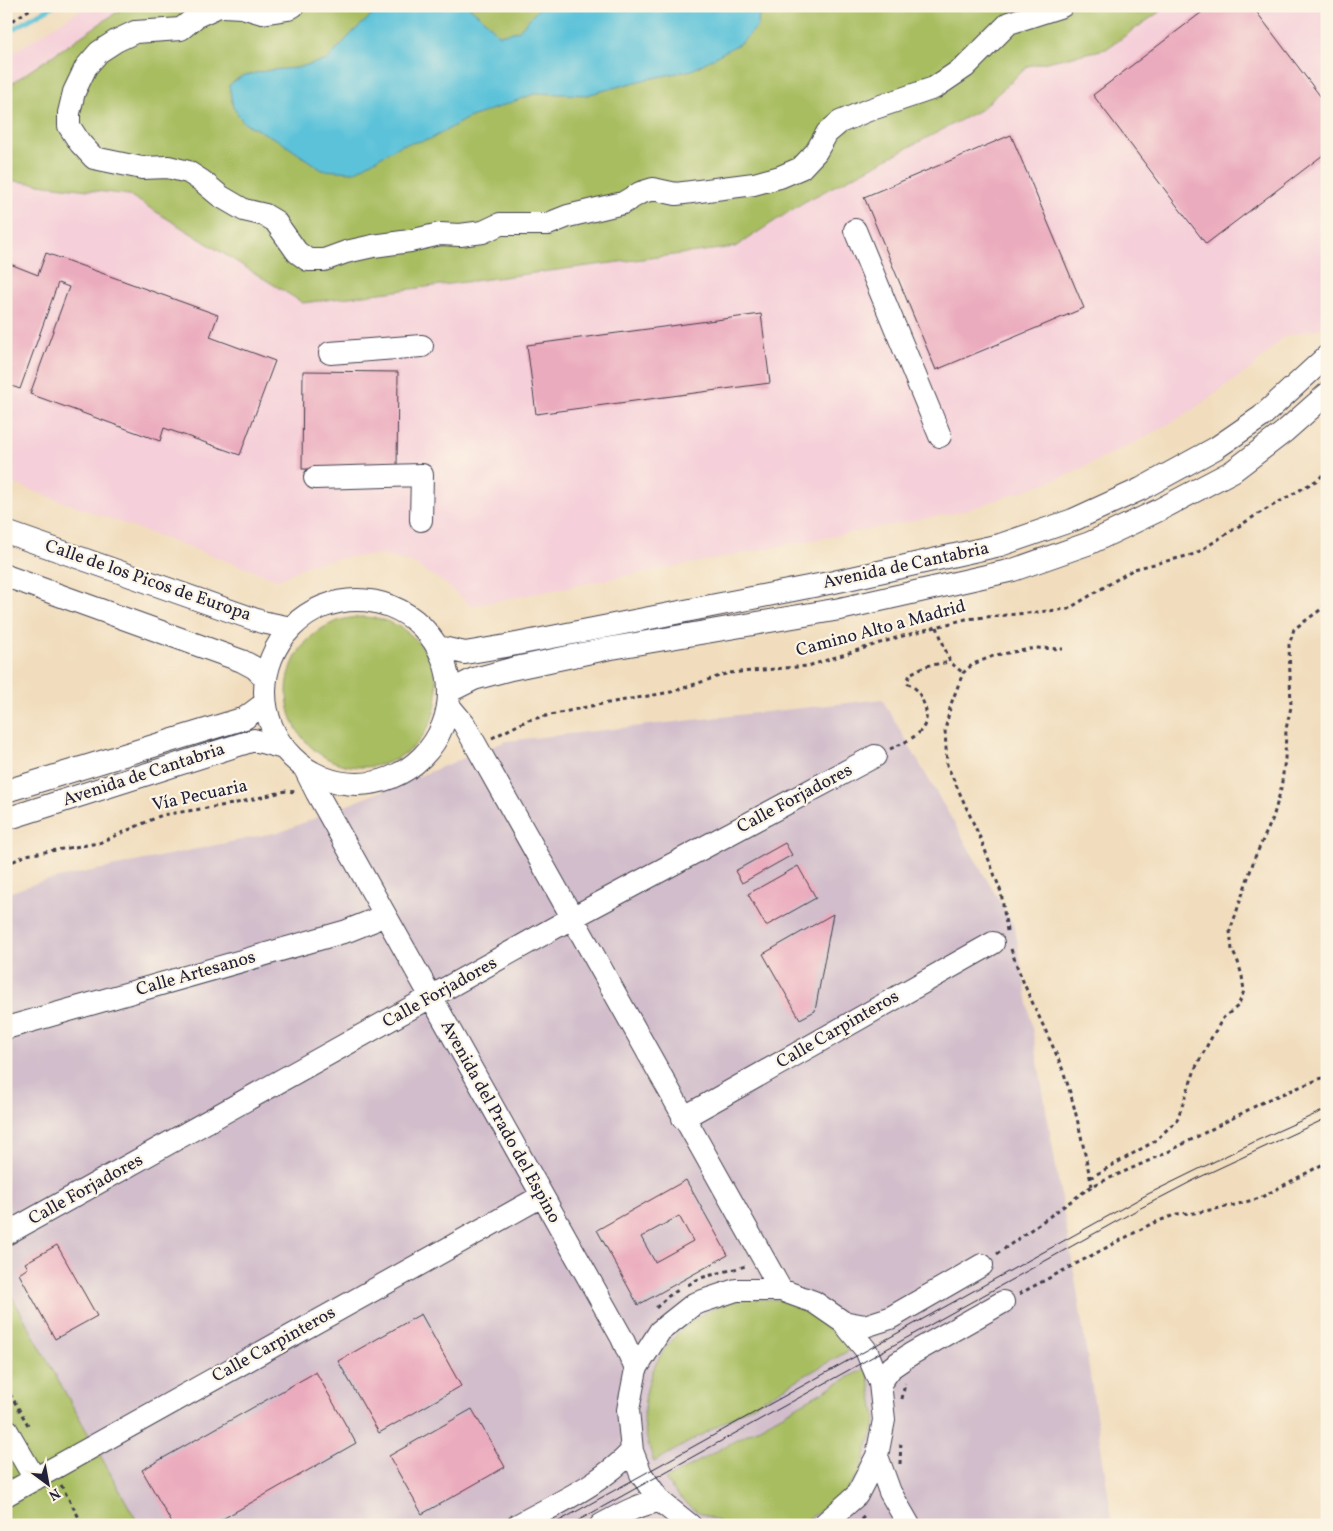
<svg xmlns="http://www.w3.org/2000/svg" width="1333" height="1531" font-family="Vollkorn,serif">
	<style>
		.built { fill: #f5cfd9 }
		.industrial { fill: #d1bdcb }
		.green { fill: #a8bd61; stroke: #65704e }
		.water { fill: #5cc2d9; stroke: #3f728a }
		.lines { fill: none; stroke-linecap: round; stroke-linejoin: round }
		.stream { stroke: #5cc2d9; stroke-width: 5 }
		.building { fill: #ebabbe; fill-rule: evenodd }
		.minor-casing { stroke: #413e4e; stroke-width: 24 }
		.path { stroke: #413e4e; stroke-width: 3; stroke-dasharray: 4 4; stroke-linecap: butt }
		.minor { stroke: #fff; stroke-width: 22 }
		.tram { stroke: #22223b; stroke-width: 1 }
		.labels { text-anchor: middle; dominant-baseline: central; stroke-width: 4.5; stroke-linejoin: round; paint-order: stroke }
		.street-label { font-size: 18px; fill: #22223b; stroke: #fcf5e5 }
	</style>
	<rect width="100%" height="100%" fill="#fcf5e5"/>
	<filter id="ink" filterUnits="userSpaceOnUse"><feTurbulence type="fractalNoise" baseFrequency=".02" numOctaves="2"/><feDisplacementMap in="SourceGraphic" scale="10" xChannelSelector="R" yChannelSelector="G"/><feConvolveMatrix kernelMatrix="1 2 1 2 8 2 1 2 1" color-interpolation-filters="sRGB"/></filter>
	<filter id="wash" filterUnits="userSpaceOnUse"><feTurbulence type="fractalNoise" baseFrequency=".0096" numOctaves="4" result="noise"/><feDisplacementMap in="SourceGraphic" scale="20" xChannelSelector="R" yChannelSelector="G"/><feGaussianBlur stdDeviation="1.12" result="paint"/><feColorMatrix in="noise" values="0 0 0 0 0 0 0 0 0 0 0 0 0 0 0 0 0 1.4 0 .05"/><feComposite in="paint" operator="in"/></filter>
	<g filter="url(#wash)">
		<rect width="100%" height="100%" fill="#f1ddbd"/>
		<path class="built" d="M86,6H1327V327L1285,336L1254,366L1185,415L1130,445L1063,477L964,511L471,606L443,582L412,563L380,555L348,557L309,564L279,580L6,481V57Z"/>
		<path class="industrial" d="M882,699L1015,928L1076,1284L1113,1525H6V894L39,882L283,831L506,741Z"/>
		<path class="green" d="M126,6H1168L1106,49L1028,66L980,110L804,202L735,247L303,303L129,195L6,180V87Z
			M287 692a75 75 0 1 1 150 0a75 75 0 1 1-150 0Z
			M6,1286L139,1525H6Z
			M776,1299L821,1315L855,1347L654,1462C650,1449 645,1435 644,1421C642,1372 670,1327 715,1308C720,1306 725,1303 730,1302C744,1298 761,1300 776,1299Z
			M867,1367L876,1420L860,1472L846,1491L828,1507L806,1520L790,1525H728L717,1521L695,1510L680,1498L665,1480Z"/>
		<path class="water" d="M382,6H468L487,22L499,35L518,31L541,6H760L758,26L742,42L692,70L643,80L587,95L537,93L466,119L431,139L401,145L354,172L322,170L278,140L244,123L233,107L229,85L242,76L270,70L296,68L327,60L353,32Z"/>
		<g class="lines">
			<path class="stream" d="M6,33L53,6"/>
		</g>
		<g id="blocks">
			<path class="building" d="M1210,6H1252L1327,105V152L1206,244L1093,95Z
				M1011,135L1084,308L936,370L864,197Z
				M46,253L218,315L210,337L275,361L240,455L164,428L160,441L30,394L69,287L58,283L20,389L6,384V273L10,264L38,275Z
				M761,314L770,383L536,414L527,345Z
				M303,371L398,372L397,470L302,469Z
				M785,843L792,855L742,883L735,871Z
				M798,866L816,898L766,926L748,894Z
				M833,914L815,1011L800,1019L763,954Z
				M686,1180L728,1255L638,1305L597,1230ZM679,1216L693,1241L655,1262L641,1237Z
				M57,1245L97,1316L55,1339L19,1274L28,1268L25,1263Z
				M421,1314L461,1386L379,1433L338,1361Z
				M316,1372L356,1443L212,1525H173L142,1470Z
				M472,1409L505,1467L422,1514L389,1456Z"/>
		</g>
	</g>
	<g filter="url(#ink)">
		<use href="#blocks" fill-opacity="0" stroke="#413e4e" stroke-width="1"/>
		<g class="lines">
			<g class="minor-casing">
				<path id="minor" d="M219,6L197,16L181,29L135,32L116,41L99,52L86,67L74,92L69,113V126L80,143L94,158L142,168L168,167L188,172L202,181L220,196L244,210L265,215L275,221L297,252L308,260H324L346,252L373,246L410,241L440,234L460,235L483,232L500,224H548L568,216L623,203L640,193L653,189L676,194L754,184L780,177L801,168L816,152L827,133L840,122L866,111L934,88L965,67L1009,23L1062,6
					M223,6L242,7L262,13L288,9L293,6
					M855,230L940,436
					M330,353L422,346
					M315,478L422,475L421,520
					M6,532L262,622L291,628
					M6,576L242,661L255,668L266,679
					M265 692a92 92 0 1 1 184 0a92 92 0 1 1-184 0Z
					M438,647L465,653L506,646L834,582L1000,545L1073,520L1141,489L1216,448L1261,417L1327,356
					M450,691L474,679L511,669L606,649L840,609L1013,570L1090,543L1157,511L1233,471L1284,432L1327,394
					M449,706L464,724L781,1290
					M305,769L317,793L622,1338L636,1369
					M6,791L245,718L265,703
					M6,819L254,740L283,748
					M6,1028L347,931L372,921L384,914
					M683,1118L993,943
					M6,1234L572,918L875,756
					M843,1322L865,1326L890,1318L982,1265
					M880,1383L892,1367L911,1354L1003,1302
					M6,1429L35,1479
					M877,1456L890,1492L909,1525
					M6,1495L542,1196
					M518,1525C558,1503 601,1484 632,1451
					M601,1525C620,1515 638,1504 660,1501
					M690,1525L660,1501L641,1474L632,1451L628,1410L636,1369L660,1331L694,1304L736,1290H781L814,1302L843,1322L866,1350L880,1383L884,1420L877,1456L857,1495L823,1525"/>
			</g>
			<path class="path" d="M6,25L35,6
				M937,627L950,662L963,673
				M492,738L528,720L591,706L671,692L729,673L808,666L899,637L966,619L1068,609L1134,569L1195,554L1258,514L1319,479L1327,470
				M890,749C910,740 934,731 924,704C918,691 919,690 907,683L910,674L925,666L950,662
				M6,865L26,855L99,843L162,815L233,804L286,791L296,792
				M1007,931L1001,892L982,842L947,765L945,730L951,704L963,673L973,664L996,655L1036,648L1063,649
				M1011,949C1024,990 1046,1028 1062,1068C1076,1106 1083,1147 1092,1186
				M1090,1178L1155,1141L1177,1120L1196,1067L1209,1042L1223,1018L1238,1006L1244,991L1242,976L1238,962L1232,950L1230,931L1255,857L1273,818L1281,789L1285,759L1286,729L1291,707L1289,645L1294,629L1327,605
				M997,1254L1092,1186L1166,1153L1267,1100L1327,1076
				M688,1285L700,1278L746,1266
				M1019,1294L1151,1224L1177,1214L1194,1213L1231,1206L1260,1198L1327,1162
				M656,1308L667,1297L680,1289
				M6,1387L28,1425
				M902,1399L905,1383
				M900,1464L901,1440
				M61,1485L83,1525
				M855,1525L866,1515"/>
			<use href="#minor" class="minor"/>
			<path class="tram" d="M552,1525L1148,1194L1258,1140L1327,1109
				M570,1525L1135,1211L1198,1178L1327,1118"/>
		</g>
	</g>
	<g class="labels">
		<g class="street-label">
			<text transform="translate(906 566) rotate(-12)">Avenida de Cantabria</text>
			<text transform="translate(148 581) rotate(19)">Calle de los Picos de Europa</text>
			<text transform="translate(881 629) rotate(-15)">Camino Alto a Madrid</text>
			<text transform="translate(144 775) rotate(-18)">Avenida de Cantabria</text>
			<text transform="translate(200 796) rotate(-12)">Vía Pecuaria</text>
			<text transform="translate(795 799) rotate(-28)">Calle Forjadores</text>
			<text transform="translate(196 974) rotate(-16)">Calle Artesanos</text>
			<text transform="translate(440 993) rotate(-29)">Calle Forjadores</text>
			<text transform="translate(838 1030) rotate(-30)">Calle Carpinteros</text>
			<text transform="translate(500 1122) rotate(61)">Avenida del Prado del Espino</text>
			<text transform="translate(86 1190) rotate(-29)">Calle Forjadores</text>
			<text transform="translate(274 1345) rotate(-29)">Calle Carpinteros</text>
		</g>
	</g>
	<rect width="1333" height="1531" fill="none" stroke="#fcf5e5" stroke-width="25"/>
	<g transform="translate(48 1484) rotate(148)" stroke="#fcf5e5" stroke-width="4" paint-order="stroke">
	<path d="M0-4L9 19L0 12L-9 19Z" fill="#22223b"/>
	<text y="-8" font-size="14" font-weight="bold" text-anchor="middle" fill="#22223b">N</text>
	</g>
</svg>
